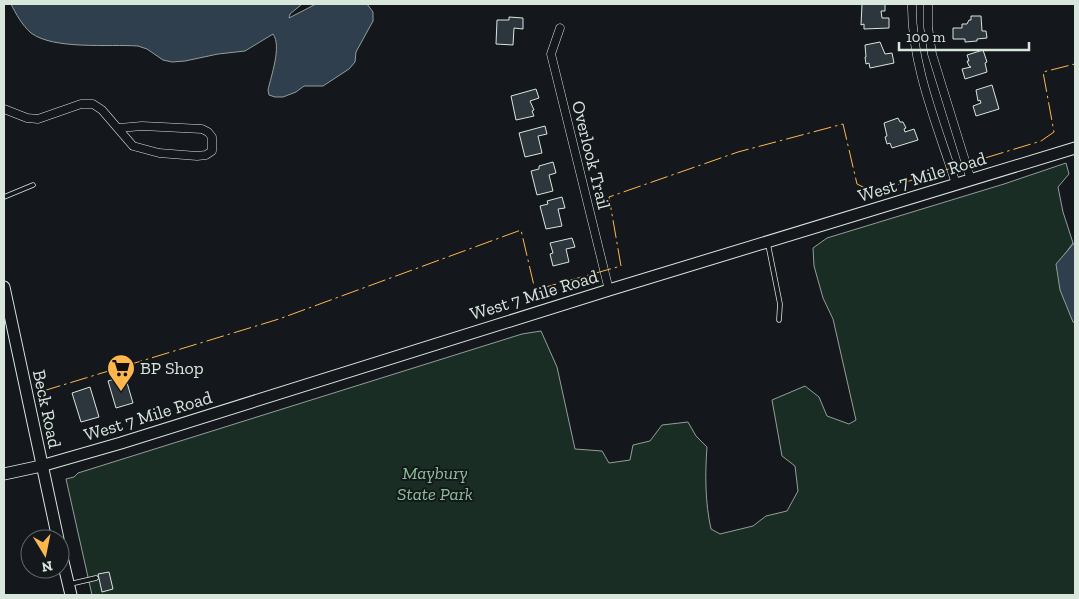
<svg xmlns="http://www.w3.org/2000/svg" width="1079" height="599" font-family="'Zilla Slab',serif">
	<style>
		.green { fill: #1a2d24; stroke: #939e99 }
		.water { fill: #2f3f4d; stroke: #939e99 }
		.building { fill: #2c363c; stroke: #d8e6dc }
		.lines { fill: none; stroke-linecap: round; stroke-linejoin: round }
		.lane-casing { stroke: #d8e6dc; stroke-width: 5.5 }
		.street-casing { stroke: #d8e6dc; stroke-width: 9 }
		.secondary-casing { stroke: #d8e6dc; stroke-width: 13 }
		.lane { stroke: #14181c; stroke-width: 4 }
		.street { stroke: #14181c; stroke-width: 8 }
		.secondary { stroke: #14181c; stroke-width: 11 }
		.power { stroke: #ffb74d; stroke-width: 1; stroke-dasharray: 18 4 2.5 4; stroke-linecap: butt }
		.labels { text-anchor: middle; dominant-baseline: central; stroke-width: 4; stroke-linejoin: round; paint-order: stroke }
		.street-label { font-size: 18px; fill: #d8e6dc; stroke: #14181c }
		.poi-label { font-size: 18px; fill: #d8e6dc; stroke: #14181c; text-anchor: start }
		.park-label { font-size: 18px; font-style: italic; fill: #8ac095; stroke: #14181c }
	</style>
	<rect width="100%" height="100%" fill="#14181c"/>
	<path class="green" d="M1066,163L1069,174L1058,187L1063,212L1073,243L1059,262L1075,295V595H92L66,479L74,477L78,473L522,334L541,331L557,367L575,449L602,451L609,463L630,460L633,445L650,441L662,425L688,422L696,436L707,447C705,474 705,502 711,529L720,534L753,526L766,516L787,511L798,491L795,466L782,456L772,400L805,386L819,397L827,416L849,424L856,420L833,319L823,298L814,266L813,248L827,238L1004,184Z"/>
	<path class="water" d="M11,4H302L290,14L289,18L316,4H367L373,12V21L356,52L355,62L349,69L323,86H304L296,92L283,97H275L269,95L268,90C271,76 282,46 273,34L245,51L218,54L185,61L172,62L163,60L147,49L138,46C109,44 54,50 31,33C22,25 16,14 11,4Z
		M1075,242V323L1073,322L1060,290L1056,264Z"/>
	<path class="building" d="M862,4H885V11H881L882,18H889V28L864,29V24L861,25Z
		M971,16H981L982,31H986L987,38L977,39V41L965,42V39H953V28H962V24H967L969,20H971Z
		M509,17L523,18V29L514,28L513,45L496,44L497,20H509Z
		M880,42L885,54L892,53L894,63L870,68L869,63L866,64L865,57H866L865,45Z
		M983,50L987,62L985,63L987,72L965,79L962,69L971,67L969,66L967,61H969L967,55Z
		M992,85L999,109L976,116L973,106L981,103L980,100L978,101L976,90Z
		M536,89L539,98L530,101L534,110L532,111L534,116L516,120L511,96Z
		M898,118L900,122H903L906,128L904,129L905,132L914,129L918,140L892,148L890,143L887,144L885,137L887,136L884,123Z
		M545,126L547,134L538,136L542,153L525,157L519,133Z
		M553,162L556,173L549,175L553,191L537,195L531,171L539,169V166Z
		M562,197L565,208L558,209L562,226L546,229L540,206L548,204L547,201Z
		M572,238L575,247L566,249L569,262L553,266L550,254L553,253L550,243Z
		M125,376L133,403L116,408L108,381Z
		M90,387L99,417L81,422L72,393Z
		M109,572L113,589L102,592L98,574Z"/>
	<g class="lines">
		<g class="lane-casing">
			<path id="lane" d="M4,197L33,185
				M768,244L780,304L779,320
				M70,584L96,578"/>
		</g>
		<g class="street-casing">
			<path id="street" d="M912,4C911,65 938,127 956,184
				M928,4V27L932,54L971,180
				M560,28L551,54L609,290
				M4,109L27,118L38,119L81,104H93L102,110L133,146L159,153L197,156L206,155L212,151V137L208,132L202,129L142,126L119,128"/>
		</g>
		<g class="secondary-casing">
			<path id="secondary" d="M4,287L58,539
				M4,474L41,466L121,443L609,290L1075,148
				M60,549L71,595"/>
		</g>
		<use href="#lane" class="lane"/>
		<use href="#street" class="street"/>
		<use href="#secondary" class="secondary"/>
		<path class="power" d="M43,391L279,319L521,230L535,290L621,266L609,197L738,152L843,124L857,184L873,192L1041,141L1054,132L1043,72L1075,64"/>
	</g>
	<defs>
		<g id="supermarket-pin" transform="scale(1.4375)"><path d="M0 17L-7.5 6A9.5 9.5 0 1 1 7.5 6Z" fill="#ffb74d" stroke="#14181c"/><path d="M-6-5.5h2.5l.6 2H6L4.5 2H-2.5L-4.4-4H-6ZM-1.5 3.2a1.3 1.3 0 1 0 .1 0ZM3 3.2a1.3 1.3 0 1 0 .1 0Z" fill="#111"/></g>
	</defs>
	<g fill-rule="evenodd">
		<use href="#supermarket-pin" x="121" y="368"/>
	</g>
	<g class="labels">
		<g class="street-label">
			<text transform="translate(591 155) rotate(76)">Overlook Trail</text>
			<text transform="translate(922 177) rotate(-17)">West 7 Mile Road</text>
			<text transform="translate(534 295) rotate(-17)">West 7 Mile Road</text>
			<text transform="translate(47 409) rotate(78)">Beck Road</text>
			<text transform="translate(148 416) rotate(-17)">West 7 Mile Road</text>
		</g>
		<g class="poi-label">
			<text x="140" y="368">BP Shop</text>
		</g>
		<g class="park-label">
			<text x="435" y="473">Maybury<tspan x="435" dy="21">State Park</tspan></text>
		</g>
	</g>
	<rect width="1079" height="599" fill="none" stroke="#d8e6dc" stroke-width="10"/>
	<g transform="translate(45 554) rotate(170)"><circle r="24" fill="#14181c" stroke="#626a69"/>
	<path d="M0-4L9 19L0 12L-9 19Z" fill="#ffb74d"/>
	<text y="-8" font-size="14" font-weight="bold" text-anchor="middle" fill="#d8e6dc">N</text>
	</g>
	<path d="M899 42v8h130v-8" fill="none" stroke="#d8e6dc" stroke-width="2.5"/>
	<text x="906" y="42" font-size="15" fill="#d8e6dc" stroke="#14181c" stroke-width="4" paint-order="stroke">100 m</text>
</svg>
